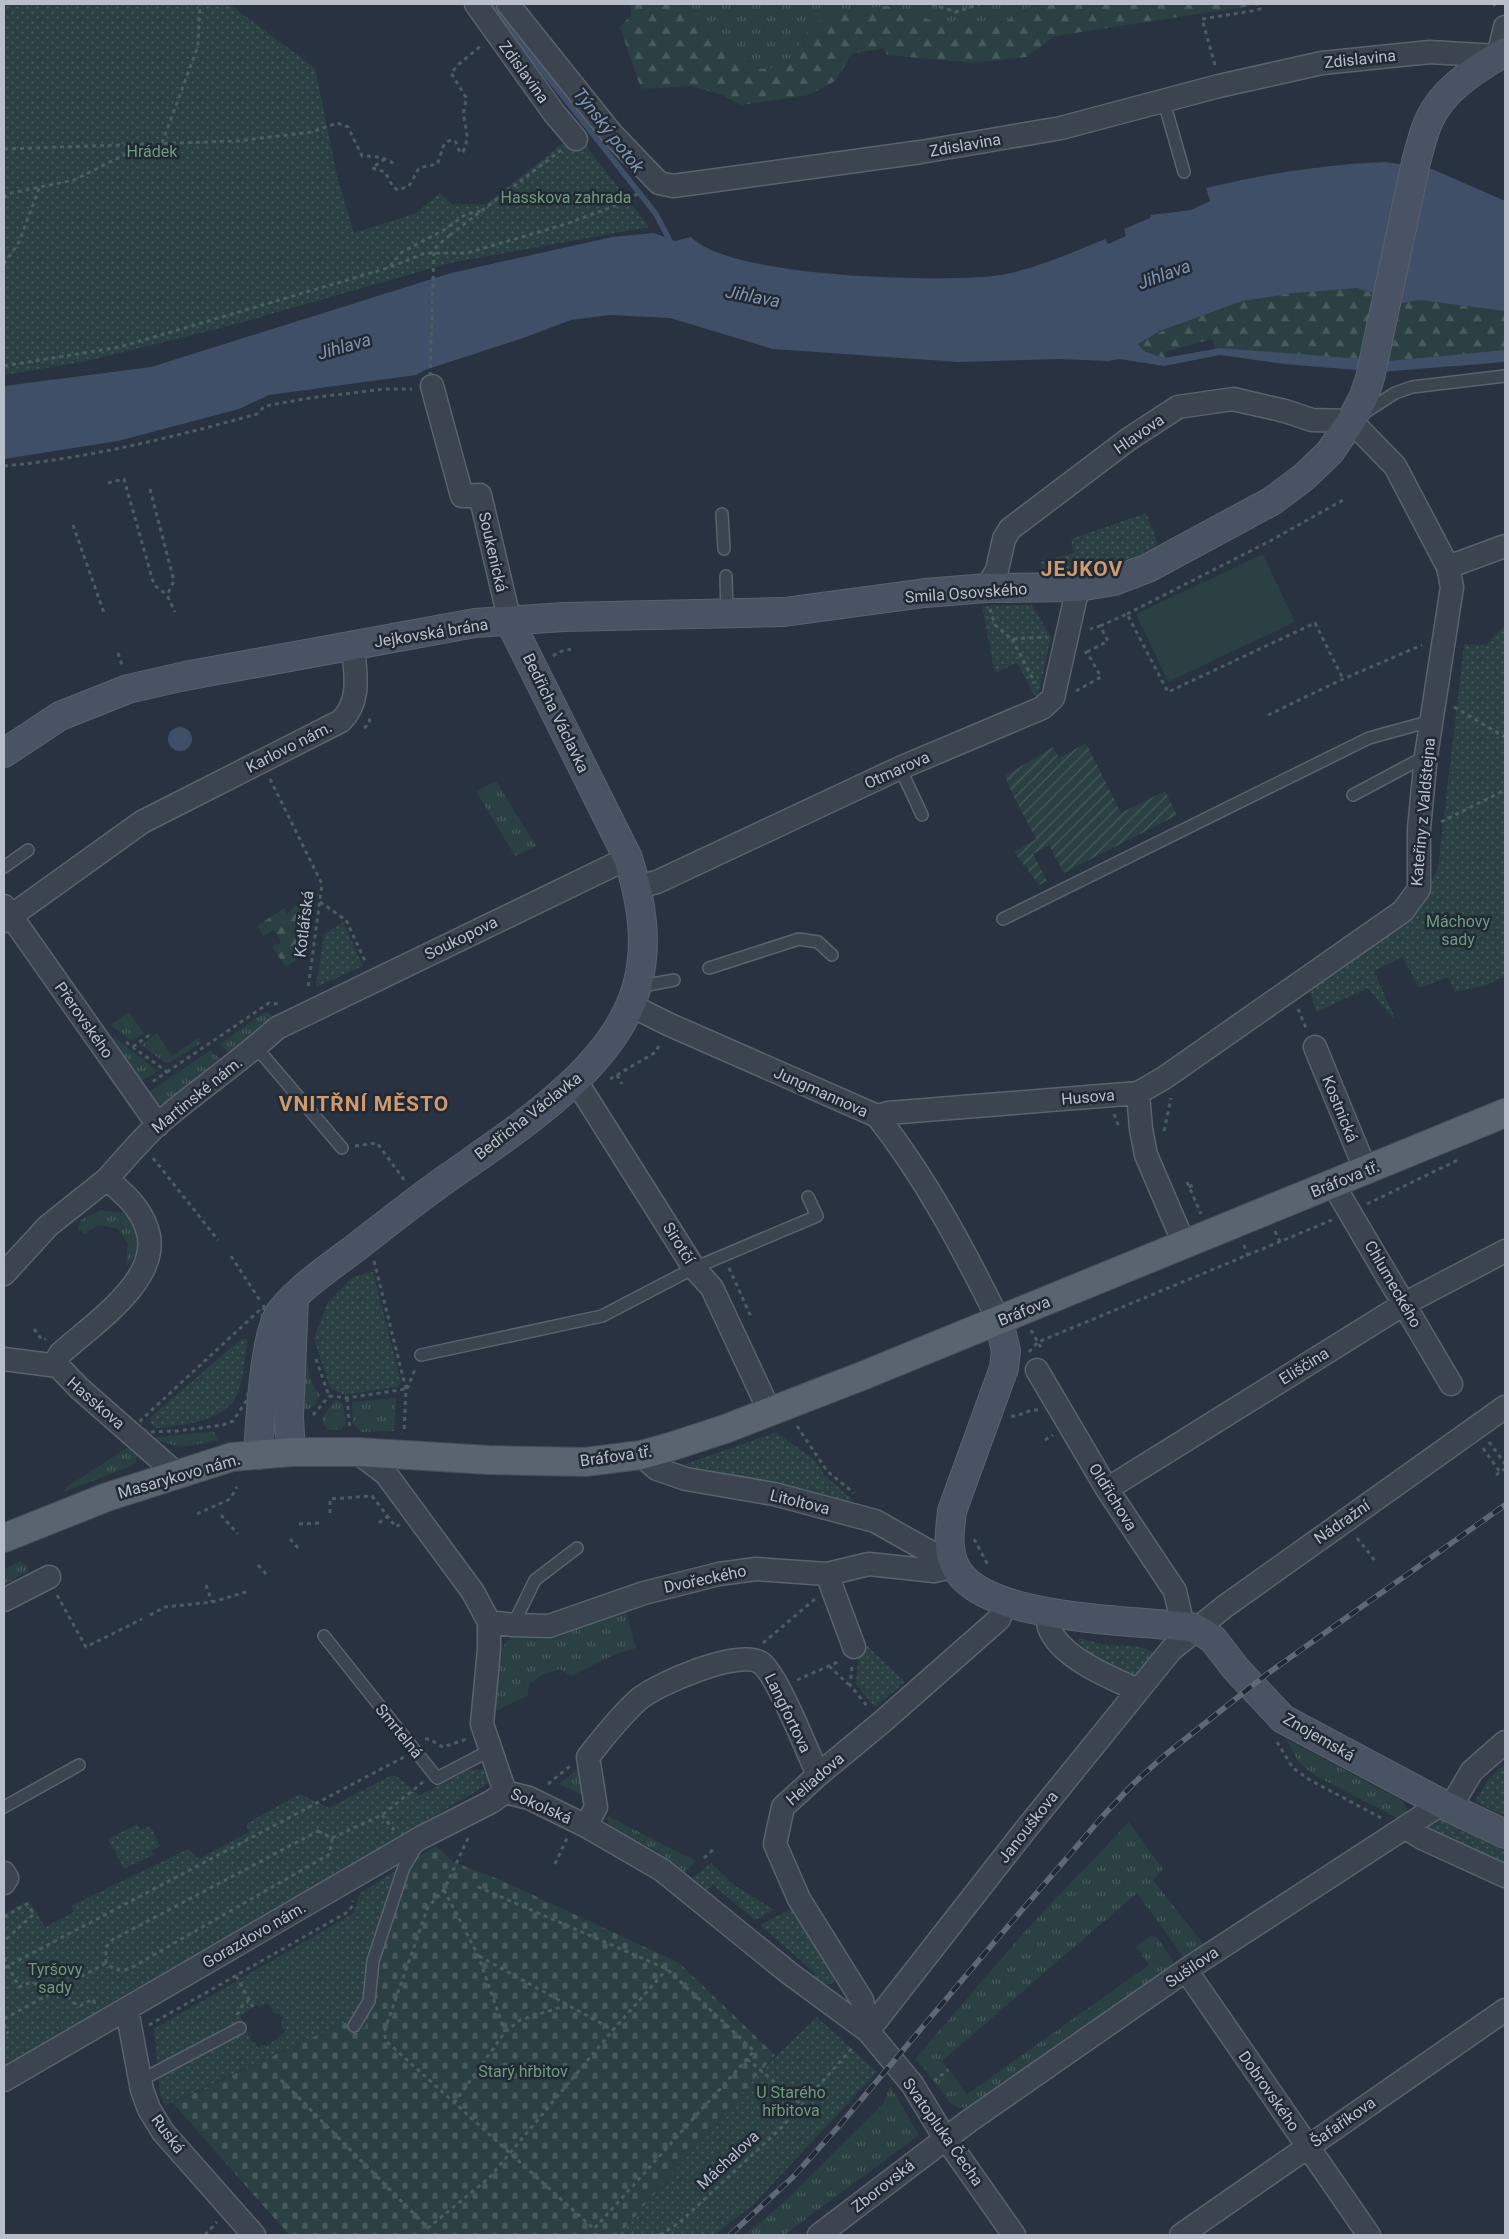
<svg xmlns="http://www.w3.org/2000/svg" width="1509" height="2239" font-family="Roboto,sans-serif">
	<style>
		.grass { fill: url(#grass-tufts) }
		.forest { fill: url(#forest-firs) }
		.cemetery { fill: url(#cemetery-stones) }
		.park { fill: url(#park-dots); fill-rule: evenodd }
		.garden { fill: url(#garden-furrows) }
		.pitch { fill: #2b4042 }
		.water { fill: #3f4f68 }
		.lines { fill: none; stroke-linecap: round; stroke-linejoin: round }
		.stream { stroke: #3f4f68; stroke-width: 5.5 }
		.lane-casing { stroke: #5a626d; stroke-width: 14 }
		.street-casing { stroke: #5a626d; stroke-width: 25 }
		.secondary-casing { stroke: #5a626d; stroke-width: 30 }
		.primary-casing { stroke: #464d59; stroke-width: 30 }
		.path { stroke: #4a5d60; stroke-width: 3; stroke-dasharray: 4 4; stroke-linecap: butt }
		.lane { stroke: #3c4450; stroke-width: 11 }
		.street { stroke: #3c4450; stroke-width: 22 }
		.secondary { stroke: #4a5363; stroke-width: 28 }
		.primary { stroke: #5a6370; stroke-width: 28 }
		.rail-casing { stroke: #5e6877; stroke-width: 5.5 }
		.rail { stroke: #212935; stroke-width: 4; stroke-dasharray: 11; stroke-linecap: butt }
		.path-bridge { stroke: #4a5d60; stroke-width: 3; stroke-dasharray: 4 4; stroke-linecap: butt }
		.labels { text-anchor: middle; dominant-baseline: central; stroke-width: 5; stroke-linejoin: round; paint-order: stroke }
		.street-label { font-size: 16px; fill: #b9bfca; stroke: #212935 }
		.park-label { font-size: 16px; fill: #719a7b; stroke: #212935 }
		.water-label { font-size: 18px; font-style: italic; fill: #8295b0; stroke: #212935 }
		.district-label { font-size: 21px; font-weight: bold; letter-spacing: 1px; fill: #d09a6e; stroke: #212935 }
	</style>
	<defs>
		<pattern id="grass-tufts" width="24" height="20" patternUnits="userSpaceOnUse" patternTransform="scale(1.25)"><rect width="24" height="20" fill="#2b4042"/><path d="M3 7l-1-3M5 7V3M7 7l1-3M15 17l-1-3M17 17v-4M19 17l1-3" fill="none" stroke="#485a5c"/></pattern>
		<pattern id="forest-firs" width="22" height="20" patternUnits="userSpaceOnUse" patternTransform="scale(1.25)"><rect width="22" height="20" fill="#2b4042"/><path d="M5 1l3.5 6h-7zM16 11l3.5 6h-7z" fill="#485a5c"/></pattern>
		<pattern id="cemetery-stones" width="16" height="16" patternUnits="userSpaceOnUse" patternTransform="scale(1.25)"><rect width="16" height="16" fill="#2b4042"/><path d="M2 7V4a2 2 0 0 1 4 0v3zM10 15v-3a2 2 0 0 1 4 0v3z" fill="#485a5c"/></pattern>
		<pattern id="park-dots" width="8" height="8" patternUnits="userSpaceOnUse" patternTransform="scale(1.25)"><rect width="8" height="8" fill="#2b4042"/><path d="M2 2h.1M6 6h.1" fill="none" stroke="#485a5c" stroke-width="1.8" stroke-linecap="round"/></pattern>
		<pattern id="garden-furrows" width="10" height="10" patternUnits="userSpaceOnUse" patternTransform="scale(1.25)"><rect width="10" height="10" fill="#2b4042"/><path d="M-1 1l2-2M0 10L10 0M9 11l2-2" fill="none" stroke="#485a5c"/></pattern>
	</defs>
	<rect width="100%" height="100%" fill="#283240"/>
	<path class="grass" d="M684,4H1035L1007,21L953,27L887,6L811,26L786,67L759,69L694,18Z
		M496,781L536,846L515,856L476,791Z
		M129,1012L144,1033L132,1041L110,1025Z
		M268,1012L273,1016L229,1053L220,1044L263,1013Z
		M157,1033L172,1056L198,1038L201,1043L170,1062L165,1063L142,1045Z
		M114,1037L158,1071L140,1082L112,1040Z
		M211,1050L220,1059L165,1104H154L147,1093Z
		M100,1210L123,1213C141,1226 144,1252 126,1266L128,1244L118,1229L98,1225L84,1235L81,1230L77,1232L81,1220Z
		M301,1333L312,1384L320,1395C316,1403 312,1412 302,1409Z
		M396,1398L394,1431L361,1432L353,1424L352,1402Z
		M335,1400L343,1403L346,1424L341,1430H329L323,1424L322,1418Z
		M208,1432H214L220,1440L181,1447L154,1440L158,1437Z
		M130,1446L138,1449L136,1462L131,1466L64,1492L65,1488Z
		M20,1561L28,1566V1572L4,1584V1570Z
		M626,1612L636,1648L616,1654L571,1676L560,1669L542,1675L529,1684L527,1696L494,1712L495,1690L503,1647L512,1634Z
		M1286,1739L1403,1801L1408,1812L1397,1818L1316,1776L1299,1763Z
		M578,1768L587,1797L559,1784Z
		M608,1816L696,1861L685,1872L660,1853L612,1828L607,1821Z
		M1129,1822L1163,1869L1153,1880L1204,1945L1185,1959L1137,1893L942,2061L967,2094L1149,1965L1136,1946L1152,1935L1158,1938L1176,1965L972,2107L959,2108L950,2103L928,2073L915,2059L1026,1930Z
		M890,2086L919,2135L784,2235H745L784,2202L883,2104Z"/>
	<path class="forest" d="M631,4H684L694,18L759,69L786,67L811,26L836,12L887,6L953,27L1007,21L1035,4H1238L1251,6L1055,36L1026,57L973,63L887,55L884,48L852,54L835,81L809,95L741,105L722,95L692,86L641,89L620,27L631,15Z
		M1357,288L1402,303L1419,300L1505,311V350L1388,361L1215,349L1212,339L1165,352L1166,358H1164L1144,351L1138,344C1170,325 1206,311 1241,301C1278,291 1319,291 1357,288Z
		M297,905L301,906L303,917H305C310,927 312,939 309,951L286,967L272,947L275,944H280V939L274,930L264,936L257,926L284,908L287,914Z"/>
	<path class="cemetery" d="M436,1846L453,1862L501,1880L679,1963L775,2055L619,2235H289L173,2103L345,2022L377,1994L378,1966L397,1898L413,1869Z"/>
	<path class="park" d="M4,4H229L315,68L337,176L354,233L414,214L440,193L452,204H486L576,133L649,227L450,263L229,326L87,361L4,375Z
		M1146,513L1158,544L1115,568L1084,573L1043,570L1040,562L1074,553L1071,539Z
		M1032,605L1051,637L1037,700L1017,663L995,673L982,606Z
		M1505,625V976L1487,985L1455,992L1448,977L1423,987H1418L1403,957L1374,971L1395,1018H1393L1368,988L1316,1012L1309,988L1423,899L1438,868L1464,644L1486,645Z
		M343,922L363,966L316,987L324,934Z
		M373,1272L401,1382L398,1387L344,1395L330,1388L314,1338L328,1302L353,1277Z
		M241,1339H247V1344C245,1358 243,1383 237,1395C223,1423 184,1424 157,1428L151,1424V1417Z
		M776,1432L815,1460L825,1476L851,1498L852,1503L683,1465Z
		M1080,1638C1087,1640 1095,1643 1103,1644C1119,1647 1144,1642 1156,1656L1136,1676C1111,1667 1095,1660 1077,1641Z
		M860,1639L905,1682L875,1707L856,1684Z
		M1505,1763V1814L1493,1811L1475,1801L1491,1776Z
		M482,1769L487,1775L488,1782L484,1787L95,2012L97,2016L4,2069V1914L29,1900L45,1927L74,1912L71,1906L188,1849L199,1859L249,1832L246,1824L300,1794L329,1808L392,1775C402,1777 410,1790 420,1795L468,1770Z
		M1441,1820L1505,1851V1868L1430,1831L1429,1826L1434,1821Z
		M137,1824L140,1830L150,1826L160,1846L151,1851L153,1855L124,1869L108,1839Z
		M436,1846L413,1869L398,1898L400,1899L378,1966L377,1994L365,2028H351L345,2022L165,2106L160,2093L154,2029L354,1913L360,1893ZM267,2003L274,2013L280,2014L283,2019L281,2025L285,2032L279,2036V2038L266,2046L265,2044L258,2048L255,2042L252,2043L240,2016L257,2005L259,2008Z
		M711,1863L734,1885L774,1910L755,1920L713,1885L707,1890L692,1878Z
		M792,1908L836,1979L831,1984H824L814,1979L815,1973L761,1926L762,1924Z
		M817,2017L877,2072L753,2205L714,2235H619L762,2070Z"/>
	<path class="garden" d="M1086,743L1121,813L1165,791L1177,815L1064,873L1049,845L1033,854L1047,881L1039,885L1014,852L1036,839L1011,791L1005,776L1053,747L1059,758Z"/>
	<path class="pitch" d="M1263,554L1295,622L1168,682L1136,614Z"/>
	<path class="water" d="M1385,162L1432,169L1505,201V311L1419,300L1402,303L1357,288L1294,293L1242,301L1160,331L1138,344L1144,351L1164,358L1220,348L1388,361L1505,350V362L1381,372L1284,364L1220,355L1164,366L1119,359L1108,361L1060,359L958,362L773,349L670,318L610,315L571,320L526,337L425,370L416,375L269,395L239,409L118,441L4,459V386L151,367L451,273L612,237L654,233L675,241L691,237C731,278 935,282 994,276C1032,271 1070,253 1105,239L1108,244L1126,236L1124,229L1150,218L1151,215L1191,210L1210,201L1206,188C1266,173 1324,165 1385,162Z
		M168 739a12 12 0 1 1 24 0a12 12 0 1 1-24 0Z"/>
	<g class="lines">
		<path class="stream" d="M490,4L656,214L672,245"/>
		<g class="lane-casing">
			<path id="lane" d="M1164,102L1184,172
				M1361,415L1395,393L1412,387L1505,376
				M722,514L724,549
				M726,576L727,613
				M900,768L922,815
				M1353,795L1426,756
				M4,867L28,850
				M1003,919L1369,738L1431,721
				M709,968L799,939L818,942L832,955
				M637,987L674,980
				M256,1047L342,1148
				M421,1355L602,1316L694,1268L817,1216L808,1197
				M513,1625L535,1580L577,1548
				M324,1636L437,1778L491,1750
				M4,1807L79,1765
				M354,2026L369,2001L373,1961L404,1867L417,1846
				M141,2080L240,2028"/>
		</g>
		<g class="street-casing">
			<path id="street" d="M476,4L554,113L576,139
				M508,4L612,134L659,183L673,186L921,152L1061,128L1219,86L1322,63L1430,52L1498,56L1505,27
				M432,386L462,496L480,495L510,622
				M1448,567L1505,546
				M637,887L657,882L900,768L1042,708L1053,698L1078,587
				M4,906L158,1125
				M4,921L142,822L341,721C362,700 355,673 353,646
				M630,1005L668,1024L877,1116C926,1178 964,1250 999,1321
				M1315,1047L1366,1171
				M576,1081L694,1268L712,1288L770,1412
				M1138,1093L1141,1129L1146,1155L1185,1246
				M877,1116L888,1113L1138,1093L1164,1078L1403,911L1419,889V829L1426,756L1452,587L1448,567L1395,466L1351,421L1312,420L1285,411L1233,399L1178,407L1129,439L1010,529L1004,539L997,570L987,588
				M1333,1184L1451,1384
				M4,1274L48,1226L107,1179
				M4,1359L58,1366L79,1388L177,1474
				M58,1366L57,1360L60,1354C91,1325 167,1277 146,1226C139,1206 123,1193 107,1179C123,1161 139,1142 157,1125C196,1091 239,1063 277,1028L628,858
				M1037,1370L1107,1489L1175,1591L1183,1626
				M357,1452L386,1474L473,1592L489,1622V1649L482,1724L505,1792L529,1798L586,1826L662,1870L789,1973L868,2031L912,2084L940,2130L1014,2235
				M641,1455L657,1469L686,1479L774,1494L875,1521L955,1566
				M1107,1489L1404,1304L1505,1251
				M827,1574L854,1647
				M4,1600L49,1577
				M1048,1612C1048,1616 1048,1623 1049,1627C1059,1657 1111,1678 1138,1690
				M489,1622L513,1625L549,1626L644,1593L719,1574L756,1569L827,1574L869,1564L934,1571L955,1566
				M1450,1808L1472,1771L1505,1742
				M586,1826L596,1807L588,1757C604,1737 619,1717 638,1700C656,1684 740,1648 761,1663C777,1674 808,1753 818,1775
				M1406,1828L1424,1839L1505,1876
				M4,1873L7,1878L4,1883
				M1186,1970L1369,2235
				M127,2010L142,2090L149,2109L163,2132L254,2235
				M868,2031L1026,1829L1171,1650L1224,1607L1505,1407
				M868,2031L862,2000L799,1899L775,1844L783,1807L818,1775L882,1722L999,1619L1007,1602
				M4,2080L422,1837L491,1802L505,1792
				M819,2235L969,2121L1186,1970L1441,1804
				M1181,2235L1505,2010"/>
		</g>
		<g class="secondary-casing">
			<path id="secondary" d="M4,753L60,716L128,689L185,676L475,623L564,617L784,612L925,593L987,588L1078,587L1114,581L1148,568L1272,501L1304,477L1330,452L1351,421L1364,396L1370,378L1416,162C1421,144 1425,124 1436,108C1451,84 1481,66 1505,52
				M999,1321L1006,1351L1004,1368L952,1511C950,1529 947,1547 954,1564C979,1623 1140,1619 1195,1628L1213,1639L1236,1669L1283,1719L1450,1808L1505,1834
				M291,1452L289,1417L294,1299
				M258,1455C260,1425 264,1332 281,1311C299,1288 330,1267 354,1249C385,1225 416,1200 449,1177C514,1131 615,1068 637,986C649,943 641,899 628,858L510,622"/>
		</g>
		<g class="primary-casing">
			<path id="primary" d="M4,1538L107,1497L232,1457L291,1452H357L489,1460L585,1462L641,1455L670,1447L725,1429L862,1376L1505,1113"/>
		</g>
		<path class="path" d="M932,4L956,12L980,4
			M1494,4L1495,6
			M1215,65L1202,19L1252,11L1260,9L1259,5L1256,4
			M162,143L198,46L200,4
			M4,149L237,141L312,132L337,123L348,127L362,156C376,156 385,157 397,166
			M385,159L372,168L385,172L393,187L398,190L409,186L419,168L437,164C443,154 440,140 454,140C458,144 457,149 461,153L463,152C474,128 457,122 467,99L451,73L459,64L482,45
			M4,198L7,194L74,180L142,146
			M450,235L561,150
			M4,264L19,242L40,186
			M390,266L402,252L444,230L466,214L481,211
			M4,366L120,347L388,268L425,253H467L566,224L612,207L641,192
			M4,466C90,458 174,437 257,414L265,406L310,398L385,389H412
			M108,483L124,479L154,585L167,595
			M150,489L174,581L167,595L175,612
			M73,525L104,613
			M990,609L995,625L1012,639L1047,637
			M1127,614L1270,541L1343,500
			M1100,626L1127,614L1168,692L1315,623L1343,679
			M1012,639L1035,683
			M1087,652L1108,641L1100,626L1090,629
			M118,653L123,668
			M553,656L558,652L571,649
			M1076,691L1101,677L1087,652L1083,654
			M1454,707L1505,737
			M1268,715L1343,679L1422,645
			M364,728L369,724L370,717
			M270,779L322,884L308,989
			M1441,822L1505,790
			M320,902L346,920L366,963
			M1298,1009L1306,1028
			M126,1042L167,1072L152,1082
			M133,1047L152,1033
			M167,1072L269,1003L279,1004
			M617,1075L622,1084
			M610,1079L656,1052L660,1043
			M1114,1114L1119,1127
			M1164,1131L1171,1098
			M355,1146L377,1143L405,1181
			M153,1158L218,1240
			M1187,1182L1201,1214
			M1189,1187L1194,1185
			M1367,1204L1458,1160
			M1275,1231L1280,1242
			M1244,1245L1248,1256
			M231,1256L261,1302
			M374,1261L406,1389L404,1433
			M729,1268L752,1319
			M264,1306L247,1400L233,1421L223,1425L177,1431L149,1432L138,1428L141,1420Z
			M34,1329L42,1340L46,1339
			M1031,1330L1043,1351
			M1029,1352L1038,1342L1332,1220
			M316,1359L329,1396
			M407,1389L416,1367
			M329,1396L347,1398L406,1389
			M347,1398L350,1430
			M313,1415L329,1396
			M1011,1416C1021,1417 1027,1409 1038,1410
			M797,1426L827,1471L854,1493
			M1045,1440L1053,1435
			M1489,1442L1505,1464
			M1483,1448L1500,1472
			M1496,1475L1505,1469
			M330,1513V1499L372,1496L396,1527L400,1524
			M197,1514L230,1499L237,1487
			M221,1515L238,1534
			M379,1523L388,1516
			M299,1524L321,1523
			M1357,1538L1376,1562
			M290,1539L299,1549
			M974,1539L989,1567
			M258,1565L267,1575
			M206,1585L212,1602
			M57,1595L86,1647L142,1619
			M150,1615L165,1607L212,1602L246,1592
			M763,1643L815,1599
			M829,1666L849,1685
			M852,1667L850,1685L868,1707
			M797,1680L840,1661
			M425,1739H429L443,1747L467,1739
			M1277,1742L1293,1768L1310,1780L1383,1819
			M548,1784L570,1766
			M382,1815L394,1830
			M318,1831L332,1838L330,1854L129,1969C119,1971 114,1970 106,1963V1947L112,1940Z
			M332,1838L382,1815L423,1782
			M468,1838L444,1890L428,1907L384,2032L386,2041L594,2229L754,2051L667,1969L476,1886
			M704,1858L715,1848
			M555,1864L567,1838
			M444,1890L478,1955L505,2032
			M4,1917L27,1904L34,1914L4,1941
			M479,1956L613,2030
			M4,1958L19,1987L29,1983L62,1986L72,2002L80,2006L93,1999L95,2004
			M4,1968L404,1757
			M236,1976L253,2007
			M237,2015L242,2006L249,2000
			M4,2019L106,1963
			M4,2024L8,2034
			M149,2025L346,1913L351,1908L353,1901
			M747,2059L801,2104
			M281,2080L428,2228L489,2178L613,2030L667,1969
			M934,2081L948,2070
			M454,2103L505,2032L520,2020L568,2005
			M205,2235L217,2222
			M660,2235L680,2222L781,2128L854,2046"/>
		<use href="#lane" class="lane"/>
		<use href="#street" class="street"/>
		<use href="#secondary" class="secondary"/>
		<use href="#primary" class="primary"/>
		<g class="rail-casing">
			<path id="rail" d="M730,2235L792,2178L839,2126L985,1953L1102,1817L1134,1783L1165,1755L1267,1674L1505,1505"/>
		</g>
		<use href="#rail" class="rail"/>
		<path class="path-bridge" d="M430,376L434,249L450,235"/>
	</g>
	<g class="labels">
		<g class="street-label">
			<text transform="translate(1360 59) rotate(-6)">Zdislavina</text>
			<text transform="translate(524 72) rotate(54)">Zdislavina</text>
			<text transform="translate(965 145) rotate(-10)">Zdislavina</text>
			<text transform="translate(1139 434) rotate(-35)">Hlavova</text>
			<text transform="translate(493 552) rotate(77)">Soukenická</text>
			<text transform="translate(966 593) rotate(-4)">Smila Osovského</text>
			<text transform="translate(431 633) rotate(-9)">Jejkovská brána</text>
			<text transform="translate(556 713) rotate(64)">Bedřicha Václavka</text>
			<text transform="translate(289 747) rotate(-27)">Karlovo nám.</text>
			<text transform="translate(897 770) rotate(-24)">Otmarova</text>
			<text transform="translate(1423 812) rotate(-85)">Kateřiny z Valdštejna</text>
			<text transform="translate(304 924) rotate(-83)">Kotlářská</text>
			<text transform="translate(461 938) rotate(-26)">Soukopova</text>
			<text transform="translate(84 1020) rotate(55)">Přerovského</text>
			<text transform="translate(821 1092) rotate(24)">Jungmannova</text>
			<text transform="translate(197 1095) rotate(-39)">Martinské nám.</text>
			<text transform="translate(1088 1097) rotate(-5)">Husova</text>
			<text transform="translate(1340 1109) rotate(68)">Kostnická</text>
			<text transform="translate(528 1116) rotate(-38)">Bedřicha Václavka</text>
			<text transform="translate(1345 1179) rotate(-22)">Bráfova tř.</text>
			<text transform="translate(679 1243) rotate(58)">Sirotčí</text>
			<text transform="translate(1393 1284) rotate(60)">Chlumeckého</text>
			<text transform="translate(1024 1311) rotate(-22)">Bráfova</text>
			<text transform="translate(1304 1366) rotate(-32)">Eliščina</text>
			<text transform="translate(96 1403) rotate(41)">Hasskova</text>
			<text transform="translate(616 1456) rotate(-8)">Bráfova tř.</text>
			<text transform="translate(179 1476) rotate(-16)">Masarykovo nám.</text>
			<text transform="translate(1113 1497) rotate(58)">Oldřichova</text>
			<text transform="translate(800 1502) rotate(14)">Litoltova</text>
			<text transform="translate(1342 1522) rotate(-35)">Nádražní</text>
			<text transform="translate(705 1579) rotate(-12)">Dvořeckého</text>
			<text transform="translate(788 1713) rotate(64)">Langfortova</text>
			<text transform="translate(399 1731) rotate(51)">Smrtelná</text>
			<text transform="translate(1319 1737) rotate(30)">Znojemská</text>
			<text transform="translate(815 1779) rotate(-41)">Heliadova</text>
			<text transform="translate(541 1806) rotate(24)">Sokolská</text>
			<text transform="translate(1028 1827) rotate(-52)">Janouškova</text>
			<text transform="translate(254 1935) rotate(-30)">Gorazdovo nám.</text>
			<text transform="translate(1192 1967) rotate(-34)">Sušilova</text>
			<text transform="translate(1269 2091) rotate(55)">Dobrovského</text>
			<text transform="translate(1343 2122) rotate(-35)">Šafaříkova</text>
			<text transform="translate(943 2132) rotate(55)">Svatopluka Čecha</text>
			<text transform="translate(168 2134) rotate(53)">Ruská</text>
			<text transform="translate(728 2160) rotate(-43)">Máchalova</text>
			<text transform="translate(883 2186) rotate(-38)">Zborovská</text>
		</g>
		<g class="park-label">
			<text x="152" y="151">Hrádek</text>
			<text x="566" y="197">Hasskova zahrada</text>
			<text x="1458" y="921">Máchovy<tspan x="1458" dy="18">sady</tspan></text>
			<text x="55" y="1969">Tyršovy<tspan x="55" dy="18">sady</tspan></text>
			<text x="523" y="2071">Starý hřbitov</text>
			<text x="791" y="2092">U Starého<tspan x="791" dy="18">hřbitova</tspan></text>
		</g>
		<g class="water-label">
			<text transform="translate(609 130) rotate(52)">Týnský potok</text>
			<text transform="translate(1164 274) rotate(-20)">Jihlava</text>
			<text transform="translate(753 296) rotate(11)">Jihlava</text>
			<text transform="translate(344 346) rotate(-16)">Jihlava</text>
		</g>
		<g class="district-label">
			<text x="1082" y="569">JEJKOV</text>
			<text x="364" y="1104">VNITŘNÍ MĚSTO</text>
		</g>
	</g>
	<rect width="1509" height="2239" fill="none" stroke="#b9bfca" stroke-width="10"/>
</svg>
